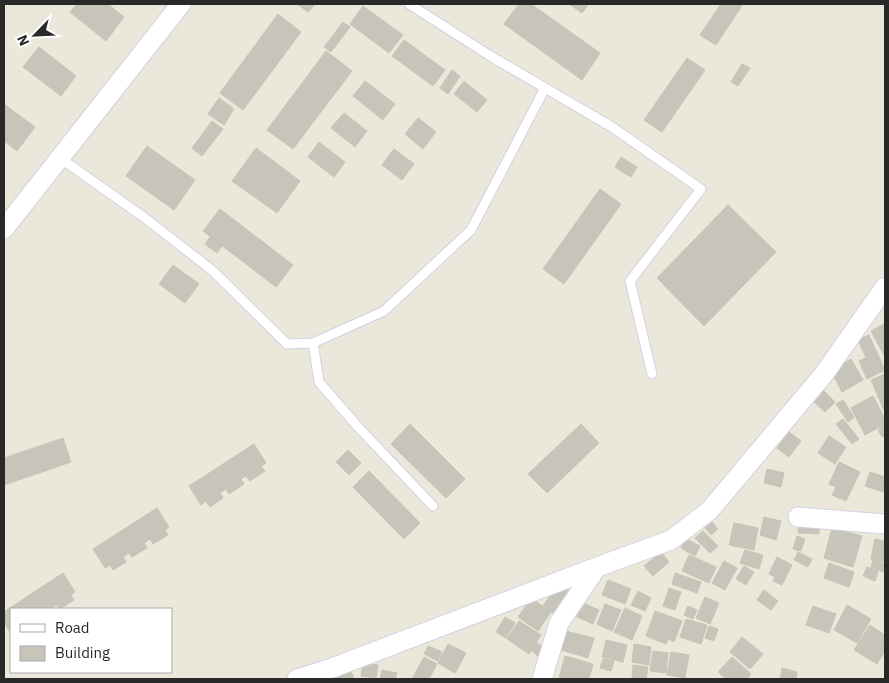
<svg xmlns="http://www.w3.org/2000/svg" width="889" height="683" font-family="'IBM Plex Sans',sans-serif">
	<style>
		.building { fill: #c7c5ba; stroke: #c7c3b5 }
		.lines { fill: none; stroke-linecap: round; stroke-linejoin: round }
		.service-casing { stroke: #d1d1e2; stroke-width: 11 }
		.minor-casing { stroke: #d1d1e2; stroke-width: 21 }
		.service { stroke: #fff; stroke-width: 9 }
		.minor { stroke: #fff; stroke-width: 19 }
	</style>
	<rect width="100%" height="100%" fill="#ebe7db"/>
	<path class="building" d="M77,4H108L124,17L106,41L70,12Z
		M297,4H315L308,12Z
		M519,4H531L600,53L582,80L504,24Z
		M569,4H589L582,13Z
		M721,4H743L716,45L700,35Z
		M363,6L403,35L389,53L350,24Z
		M278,14L301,32L243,110L220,93Z
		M343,22L350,27L331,52L324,47Z
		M404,40L445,70L433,86L392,56Z
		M39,47L76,76L61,96L23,67Z
		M326,51L352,71L293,149L267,130Z
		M687,58L705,70L662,132L644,120Z
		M742,64L750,68L738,86L731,82Z
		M452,70L460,76L448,94L440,88Z
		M365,81L395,104L383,120L353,96Z
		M464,81L487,100L477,112L454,94Z
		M219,98L234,109L224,125L208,114Z
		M4,104L35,127L17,151L4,141Z
		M344,113L367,131L355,147L331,128Z
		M418,118L436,132L423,149L405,134Z
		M212,121L223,129L202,156L192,148Z
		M319,142L345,162L334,177L308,157Z
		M147,146L195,180L174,210L126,176Z
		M256,148L300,181L277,213L232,181Z
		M394,149L414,164L402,180L382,165Z
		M621,157L637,167L631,177L615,167Z
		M600,189L621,204L564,284L543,269Z
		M728,205L776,252L704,326L657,278Z
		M220,209L293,265L276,287L203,231Z
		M210,237L222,246L217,253L205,244Z
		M173,265L199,284L185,303L159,284Z
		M884,324L885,326V357L871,331Z
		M869,335L885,370L867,379L859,361L866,358L858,340Z
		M851,359L863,380L842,392L831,371Z
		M885,374V413L871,380Z
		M824,391L835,402L825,412L814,402Z
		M873,396L885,419V424L865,435L851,408Z
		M843,400L854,417L848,422L836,404Z
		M843,419L859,439L852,444L836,424Z
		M410,424L465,479L446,498L391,444Z
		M581,424L599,443L547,493L528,474Z
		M885,425V435L882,437L878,430Z
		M789,432L801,441L789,457L777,448Z
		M829,436L846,447L835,464L818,453Z
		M63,438L71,462L4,485V458Z
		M254,444L266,463L261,466L265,471L250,481L246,476L241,479L244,484L229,494L226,489L220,493L223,498L210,507L206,501L201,505L189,486Z
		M348,450L361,463L349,475L336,462Z
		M839,462L860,472L846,501L832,495L836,487L829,484Z
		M767,469L784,473L781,487L764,483Z
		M369,471L420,523L404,539L353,487Z
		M870,472L885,477V485L883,492L865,486Z
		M157,508L169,527L165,530L168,535L153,544L150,539L144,543L147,548L132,557L129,553L123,557L126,562L113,570L110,565L105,568L93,549Z
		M764,517L781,521L776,540L760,535Z
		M799,520L819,521V534L798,533Z
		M712,522L718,529L711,535L705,528Z
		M734,523L758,528L754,550L729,545Z
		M832,528L862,536L853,567L824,558Z
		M703,531L718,546L710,553L695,538Z
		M797,536L805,539L801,551L793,549Z
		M686,539L700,546L695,556L681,548Z
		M875,539L885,541V562L871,559Z
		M745,550L763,555L759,569L740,563Z
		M661,552L669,562L653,576L644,566Z
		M798,552L812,559L808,567L794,560Z
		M689,555L716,567L709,583L682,571Z
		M777,557L792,565L782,585L773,581L775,577L769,574Z
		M873,560L885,564L883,572L871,567Z
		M724,561L737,568L725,590L712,583Z
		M829,563L854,572L849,587L824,578Z
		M744,566L754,572L746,585L736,579Z
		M867,567L878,571L875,581L863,576Z
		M63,573L75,592L71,595L74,600L60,609L56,605L51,609H11V634L4,622V612Z
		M675,573L701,582L697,593L672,584Z
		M608,580L631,589L625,604L602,595Z
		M560,584L574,595L557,616L543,605Z
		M669,588L681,592L675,610L663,606Z
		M764,590L778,601L771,610L757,600Z
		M638,591L651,598L645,611L631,605Z
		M705,597L719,603L710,624L696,618Z
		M531,598L551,612L538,631L518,617Z
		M583,603L599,610L593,624L577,617Z
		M605,604L621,610L612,631L597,624Z
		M847,605L871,619L857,643L834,630Z
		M688,606L697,610L693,619L684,615Z
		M813,606L836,614L829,633L806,625Z
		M625,608L642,616L632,640L614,632Z
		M655,611L682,621L674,642L668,639L666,644L646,636Z
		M505,617L515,623L506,638L496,632Z
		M686,619L707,625L701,644L680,637Z
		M519,621L541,635L529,654L507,639Z
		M870,625L885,635V651L877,664L854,650Z
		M709,626L718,629L714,641L705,638Z
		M566,631L594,638L588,658L561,650Z
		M742,637L763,654L750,669L730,652Z
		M606,640L627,645L623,662L602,657Z
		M537,643L544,647L538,656L532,651Z
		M448,644L466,653L455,673L438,663Z
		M634,644L651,647L649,665L632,662Z
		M428,646L442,652L438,661L424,654Z
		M653,651L668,653L666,673L650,671Z
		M671,652L689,655L685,678L667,675Z
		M565,656L593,664L589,679H565L559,678Z
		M424,657L437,664L429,679H412Z
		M732,657L751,674L747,679H726L718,672Z
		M603,659L614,661L611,671L600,668Z
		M363,663L378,665L376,678L361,676Z
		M633,665L648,667L646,679L632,678Z
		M782,668L797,672L796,679H780Z
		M382,670L397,673L395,679H380Z
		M351,671L354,679H337V678Z"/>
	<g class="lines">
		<g class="service-casing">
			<path id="service" d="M409,4L492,57L612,127L701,189L630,281L652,374
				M60,158L145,218L213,271L287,344L313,343L319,382L359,428L433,506
				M313,343L384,311L471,230L545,88"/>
		</g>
		<g class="minor-casing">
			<path id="minor" d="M4,229L181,4
				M798,517L885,524
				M297,679L332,668L597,567L671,540L709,511L824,374L885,287
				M542,679L559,623L597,567"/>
		</g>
		<use href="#service" class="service"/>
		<use href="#minor" class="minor"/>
	</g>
	<rect width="889" height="683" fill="none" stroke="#292929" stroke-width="10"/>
	<rect x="10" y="608" width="162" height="65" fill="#ffffff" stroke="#a9a9a9"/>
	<rect x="20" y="624" width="25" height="8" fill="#ffffff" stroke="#a9a9a9"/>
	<text x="55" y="633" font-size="15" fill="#292929">Road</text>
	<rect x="20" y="646" width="25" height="15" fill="#c7c5ba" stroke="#a9a9a9"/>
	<text x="55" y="658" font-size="15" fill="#292929">Building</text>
	<g transform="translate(35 35) rotate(246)" stroke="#ffffff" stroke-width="4" paint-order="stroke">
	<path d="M0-4L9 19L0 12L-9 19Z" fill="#292929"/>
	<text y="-8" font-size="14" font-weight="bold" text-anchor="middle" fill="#292929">N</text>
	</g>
</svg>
